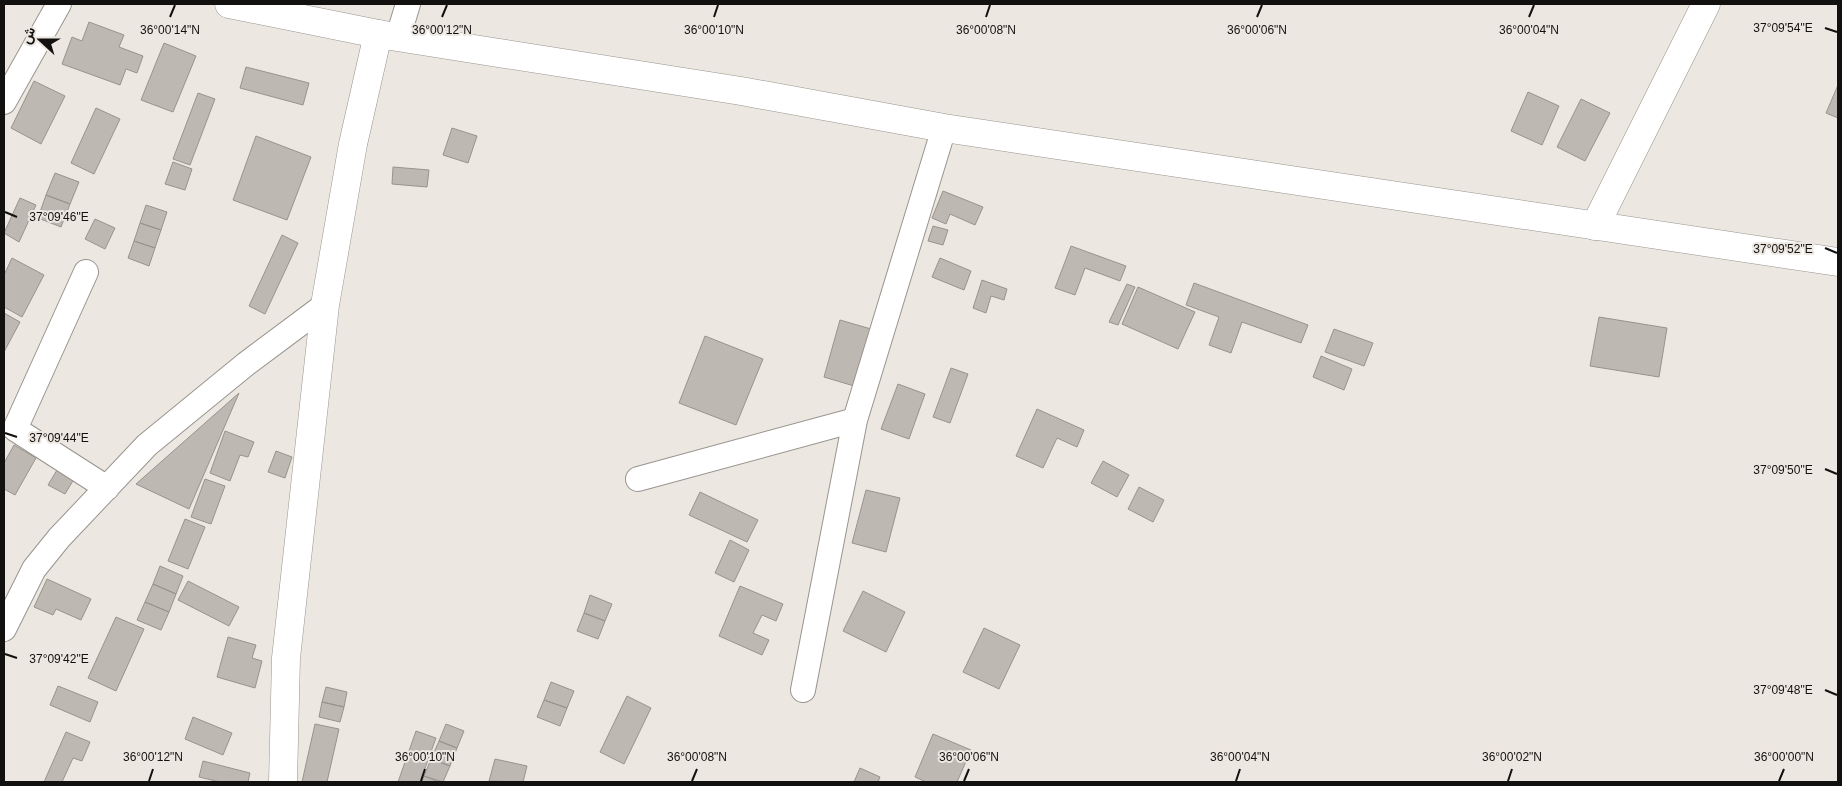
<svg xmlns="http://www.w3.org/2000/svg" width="1842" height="786" font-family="Helvetica,Vazirmatn,sans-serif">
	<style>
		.building { fill: #bdb8b1; stroke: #98938d }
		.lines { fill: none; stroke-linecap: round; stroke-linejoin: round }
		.minor-casing { stroke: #99948e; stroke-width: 26 }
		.tertiary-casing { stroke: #99948e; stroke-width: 29 }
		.secondary-casing { stroke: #99948e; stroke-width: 29 }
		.primary-casing { stroke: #99948e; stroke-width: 29 }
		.minor { stroke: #fff; stroke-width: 24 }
		.tertiary { stroke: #fff; stroke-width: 28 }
		.secondary { stroke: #fff; stroke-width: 28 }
		.primary { stroke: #fff; stroke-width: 28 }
		.ticks { fill: none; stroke: #13110f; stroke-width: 2 }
		.ticks-label { font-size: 12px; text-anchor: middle; fill: #13110f; stroke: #ede7e1; stroke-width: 4; stroke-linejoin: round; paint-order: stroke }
	</style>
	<rect width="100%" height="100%" fill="#ede7e1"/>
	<path class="building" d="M89,22L124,35L119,47L143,56L137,73L126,69L120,85L62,64L72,37L82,41Z
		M164,43L196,56L173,112L141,100Z
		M246,67L309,83L303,105L240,88Z
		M34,81L65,96L41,144L11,128Z
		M1838,85V118L1826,113Z
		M1528,92L1559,106L1542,145L1511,131Z
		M198,93L215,99L190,165L173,159Z
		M1581,99L1610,113L1585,161L1557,147Z
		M96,108L120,119L94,174L71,163Z
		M452,128L477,136L468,163L443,155Z
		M256,136L311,157L287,220L233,200Z
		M173,162L192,169L185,190L165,184Z
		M393,167L429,170L427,187L392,184Z
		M55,173L79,182L70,204L46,195Z
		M943,191L983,207L975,225L950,214L946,224L932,218Z
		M46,195L70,204L61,227L38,218Z
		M20,198L36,205L19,242L4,233Z
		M146,205L167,212L161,230L140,223Z
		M95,219L115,228L105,249L85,239Z
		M140,223L161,230L155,248L134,241Z
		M933,226L948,230L943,245L928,241Z
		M282,235L298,243L265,314L249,306Z
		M134,241L155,248L149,266L128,258Z
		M1071,246L1126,266L1120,281L1085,268L1075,295L1055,288Z
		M12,258L44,275L22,317L4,307V275Z
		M940,258L971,271L964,290L932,277Z
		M982,280L1007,289L1004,300L991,296L986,313L973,308Z
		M1194,283L1308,325L1301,343L1242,322L1231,353L1209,345L1219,317L1186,305Z
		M1127,284L1135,287L1118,325L1109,322Z
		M1138,287L1195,312L1178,349L1122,324Z
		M4,313L20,322L4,352Z
		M1599,317L1667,328L1659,377L1590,366Z
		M840,320L871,329L854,386L824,377Z
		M1334,329L1373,343L1364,366L1325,352Z
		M705,336L763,359L736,425L679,403Z
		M1321,356L1352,369L1344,390L1313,377Z
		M951,368L968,374L950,423L933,417Z
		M898,384L925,394L909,439L881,429Z
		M239,393L189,509L136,484Z
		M1037,409L1084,430L1077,447L1057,438L1043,468L1016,456Z
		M225,431L254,442L248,457L240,455L230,481L210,473Z
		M14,445L36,458L15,495L4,489V463Z
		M276,451L292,457L285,478L268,472Z
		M1103,461L1129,475L1117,497L1091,483Z
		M57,470L74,479L65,494L48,485Z
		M205,479L225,486L211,524L191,517Z
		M1139,487L1164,500L1153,522L1128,509Z
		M866,490L900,498L886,552L852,543Z
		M700,492L758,520L747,542L689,515Z
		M185,519L205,527L188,569L168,561Z
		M730,540L749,550L734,582L715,573Z
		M160,566L183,576L176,594L153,584Z
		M47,579L91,599L81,620L56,609L53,615L34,607Z
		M188,581L239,607L229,626L178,600Z
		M153,584L176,594L169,612L145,602Z
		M740,586L783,604L776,621L762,615L753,633L769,640L762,655L719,636Z
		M863,591L905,612L886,652L843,631Z
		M590,595L612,604L605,621L584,613Z
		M145,602L169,612L161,630L137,620Z
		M584,613L605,621L598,639L577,631Z
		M116,617L144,629L116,691L88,678Z
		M984,628L1020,645L999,689L963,672Z
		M228,637L256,645L252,658L262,661L255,688L217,677Z
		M551,682L574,691L567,708L544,700Z
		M58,686L98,702L90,722L50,705Z
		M326,687L347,692L344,707L322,702Z
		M627,696L651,708L624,764L600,752Z
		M544,700L567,708L560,726L537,717Z
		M322,702L344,707L340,722L319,717Z
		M193,717L232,733L223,755L185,739Z
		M315,724L339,729L327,782H302Z
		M446,724L464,731L457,748L439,741Z
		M416,731L436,738L420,782H398Z
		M66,732L90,742L82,761L73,758L62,782H44Z
		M933,734L971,750L957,782H926L915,777Z
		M439,741L457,748L450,766L431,759Z
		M431,759L450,766L443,782L424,776Z
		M495,759L527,766L523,782L489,781Z
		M203,761L250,773L248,782H220L199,777Z
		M860,768L880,777L878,782H854Z
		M424,776L439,782H422Z"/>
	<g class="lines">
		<g class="minor-casing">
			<path id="minor" d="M398,37L408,4
				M4,102L59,4
				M86,272L15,429L107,488
				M638,479L855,420
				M4,629L34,569L59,538L147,445L246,364L325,305
				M803,690L855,420L944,128"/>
		</g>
		<g class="tertiary-casing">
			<path id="tertiary" d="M1595,226L1706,4"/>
		</g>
		<g class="secondary-casing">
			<path id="secondary" d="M283,782L286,658L325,305L353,144L378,34"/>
		</g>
		<g class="primary-casing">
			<path id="primary" d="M229,4L378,34L741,91L944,128L1838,262"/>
		</g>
		<use href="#minor" class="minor"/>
		<use href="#tertiary" class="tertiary"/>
		<use href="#secondary" class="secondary"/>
		<use href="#primary" class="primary"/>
	</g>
	<path class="ticks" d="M170,17L175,5M442,17L447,5M714,17L718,5M986,17L990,5M1257,17L1262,5M1529,17L1534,5M1825,28L1837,32M5,212L17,217M1825,248L1837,253M5,433L17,437M1825,469L1837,474M5,654L17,658M1825,690L1837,695M149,781L153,769M421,781L425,769M692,781L697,769M964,781L969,769M1236,781L1240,769M1508,781L1512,769M1779,781L1784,769"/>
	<g class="ticks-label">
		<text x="1783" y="32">37°09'54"E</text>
		<text x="170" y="34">36°00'14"N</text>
		<text x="442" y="34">36°00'12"N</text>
		<text x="714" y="34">36°00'10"N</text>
		<text x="986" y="34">36°00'08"N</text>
		<text x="1257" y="34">36°00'06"N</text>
		<text x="1529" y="34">36°00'04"N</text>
		<text x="59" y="221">37°09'46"E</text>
		<text x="1783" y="253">37°09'52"E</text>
		<text x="59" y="442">37°09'44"E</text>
		<text x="1783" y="474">37°09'50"E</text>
		<text x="59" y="663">37°09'42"E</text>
		<text x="1783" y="694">37°09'48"E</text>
		<text x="153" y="761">36°00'12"N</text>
		<text x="425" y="761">36°00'10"N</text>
		<text x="697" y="761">36°00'08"N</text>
		<text x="969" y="761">36°00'06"N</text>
		<text x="1240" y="761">36°00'04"N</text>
		<text x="1512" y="761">36°00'02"N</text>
		<text x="1784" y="761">36°00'00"N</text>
	</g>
	<rect width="1842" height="786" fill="none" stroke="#13110f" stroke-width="10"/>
	<g transform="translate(40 40) rotate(291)" stroke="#ede7e1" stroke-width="4" paint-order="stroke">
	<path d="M0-4L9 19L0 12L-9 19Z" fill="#13110f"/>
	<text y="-8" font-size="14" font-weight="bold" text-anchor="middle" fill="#13110f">ش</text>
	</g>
</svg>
